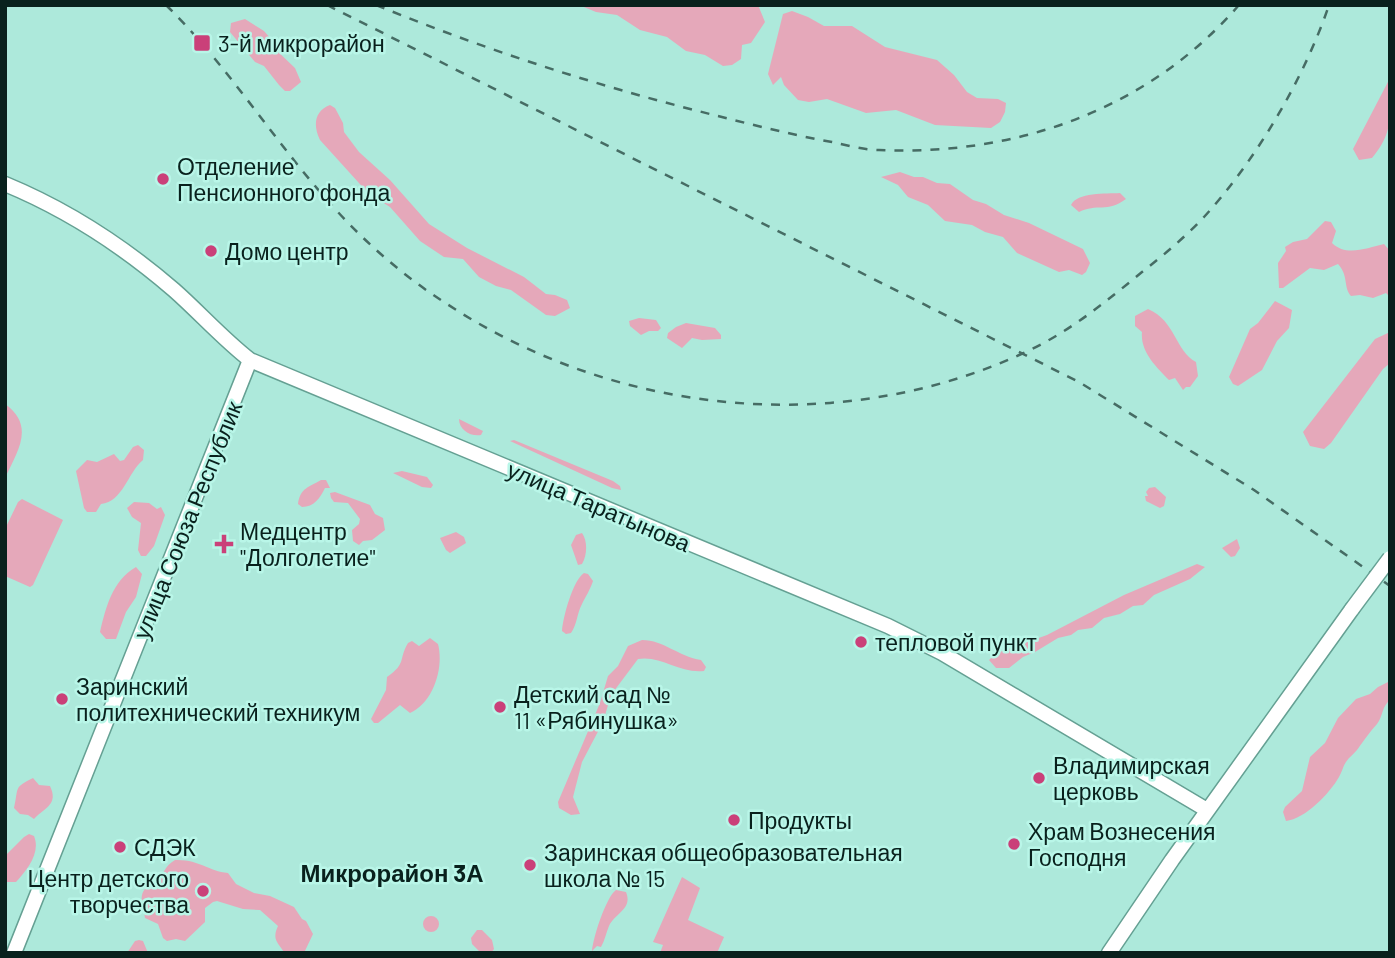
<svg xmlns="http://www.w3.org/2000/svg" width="1395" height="958" font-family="Barlow,sans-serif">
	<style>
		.green { fill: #e5a8ba }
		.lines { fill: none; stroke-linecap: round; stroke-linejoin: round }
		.secondary-casing { stroke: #65a093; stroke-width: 17 }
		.secondary { stroke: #fff; stroke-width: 14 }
		.rail { stroke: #466c64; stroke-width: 2.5; stroke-dasharray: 9 9; stroke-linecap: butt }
		.secondary-bridge-casing { stroke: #65a093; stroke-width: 17; stroke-linecap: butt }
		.secondary-bridge { stroke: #fff; stroke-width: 14 }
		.poi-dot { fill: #ca4079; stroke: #b9f6e8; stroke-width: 2.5 }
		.labels { text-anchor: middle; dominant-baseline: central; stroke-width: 5; stroke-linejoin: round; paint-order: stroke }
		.poi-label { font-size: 23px; fill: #09211d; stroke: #b9f6e8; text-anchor: start }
		.street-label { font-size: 23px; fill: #09211d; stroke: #b9f6e8 }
		.neighbourhood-label { font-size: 24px; font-weight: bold; fill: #09211d; stroke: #b9f6e8 }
	</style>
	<rect width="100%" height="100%" fill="#ade9db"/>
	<path class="green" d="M579,5H758L765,22L751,43L742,45L741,59L732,65L723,66L705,55L686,51L667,37L640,30L617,15L596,12Z
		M792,11L808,17L824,26H852L885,47L937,60L954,75L967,92L977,98L998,99L1006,103L1005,112L1000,122L991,128L935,125L896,110L866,113L827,99L809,102L798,100L784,85L781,77L773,85L768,74L783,14Z
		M245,19L264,31L271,39L274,48L295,68L301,82L290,91H285L279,85L264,66L255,62L230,32L231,23Z
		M1390,78C1390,111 1395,131 1372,158L1359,160L1353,149Z
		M330,105L335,108L343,123L344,132L359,152L390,180L429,224L467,248L524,277L546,294L555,295L567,300L570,308L555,316L546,315L511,290L496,286L479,277L463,259L444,257L420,241L390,207L368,193L320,140C313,126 314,111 330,105Z
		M900,172L914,177H923L937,183L950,184L973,200L986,204L1004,215L1029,223L1083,249L1090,263L1086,272L1082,275L1069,270L1059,272L1017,253L1003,237L985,232L972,225L945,221L928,205L908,197L898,185L881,177Z
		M1120,193L1126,199C1107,213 1097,203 1079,212L1071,205C1077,192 1106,194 1120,193Z
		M1325,221L1331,222L1336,231L1332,243C1346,257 1367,248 1384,244L1390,251V297L1386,293L1373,298L1360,295L1351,296C1343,287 1349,276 1338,264L1324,270L1310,268L1283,288H1279L1278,263L1286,251L1285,247L1293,242L1307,239Z
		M1275,301L1292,310L1289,328L1277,341L1262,370L1238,386L1233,384L1229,377L1250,329L1258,323Z
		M1148,309C1176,321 1175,351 1196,362L1198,376L1190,387H1186L1183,390L1175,378L1169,380C1156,367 1140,351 1142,332L1135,326V316Z
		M639,318L656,320L661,328L658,331H649L641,335L630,326L629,321Z
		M686,323L715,328L721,335V339L702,340L692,338L682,348L667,338L668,333L676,327Z
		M1390,332V363L1383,369L1331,443L1324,449L1310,446L1303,432L1375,339Z
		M5,404C36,426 17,452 5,478Z
		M459,419L483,431L481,435C471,437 459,430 459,419Z
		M514,440L613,481L620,486L621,490L612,488L510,441Z
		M138,445L144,450L143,460C128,472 123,502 101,504L96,512H87L84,508L76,471L87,460L97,462L114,454L120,461L124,460L133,447Z
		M402,471L427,477L433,485L431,488L422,487L393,473Z
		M321,480H326L330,488H325C320,498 314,507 302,507L298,504C300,488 309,487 321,480Z
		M1155,487L1166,497L1164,506L1160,508L1146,501L1145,496H1148L1146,492L1149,488Z
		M335,492L370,505L375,514L383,518L385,530L372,540L363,541L359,545L353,541L352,530L359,524L360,519L348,503L334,502L331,498L330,493Z
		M22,499L63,520L33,585L30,587L5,576V529L18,502Z
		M134,502L149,503L157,509L161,507L165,515L154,546L146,556H141L138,550L141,523L132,517L127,508Z
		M456,532L464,537L466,543L450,553L446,550L440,538Z
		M582,533C588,541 587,556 582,564L578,565L571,545L576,535Z
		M1237,539L1240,548L1235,556L1231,557L1222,548Z
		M1197,564L1205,567L1190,579L1154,595L1143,605L1133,606L1120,614L1104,618L1092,628L1078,630L1071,635L1058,638L1035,652L1023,657L1009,668H996L989,660L997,653L1047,635L1124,595Z
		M136,567L142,574L136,597L126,612L116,639H106L100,632C106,607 112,581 136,567Z
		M584,573L588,574L593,581C590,590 586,596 582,604C577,613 577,625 571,633L566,634L562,631C563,617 573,580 584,573Z
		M430,638L438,644C444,667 434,702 410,713L400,705L378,723H374L371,719L386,690L387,677C407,663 398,660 408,643L412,641L419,646Z
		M642,640C664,640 679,657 701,660L706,667L704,671C680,674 661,655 638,659L611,695L603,722L582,762L573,797L580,814L571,815L559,808L558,802L600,703L608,676L618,666L628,646Z
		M1390,681V700C1382,706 1383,716 1377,724C1369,733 1365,739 1357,750C1354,754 1349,757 1346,762C1343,766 1342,772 1339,777C1330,793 1305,819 1286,821L1283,812L1285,807L1302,791L1310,757L1325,743L1338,718L1356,699L1370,694L1378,687Z
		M33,778L39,785L50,786C59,805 44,808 34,819L28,815L20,814L14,808C19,787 13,788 33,778Z
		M29,834L34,836C41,853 27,870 16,882H5V856L24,837Z
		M175,860C199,859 208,871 228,873L236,884L254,893L270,896L294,907L302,919L306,921L313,934L304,953H285C277,942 272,939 278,926L260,910L243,909L217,901L213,902L205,908V922L185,941L176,939L167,941L163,938L158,924L145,918C144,908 138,897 145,889C153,881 148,890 156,883C164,875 164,866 175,860Z
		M682,877L700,888L688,920L724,937L717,953H660L663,945L653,942Z
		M616,890L626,892C633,909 615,913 609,926C606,933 605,940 601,947L597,946L592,951C593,938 606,897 616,890Z
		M423 924a8 8 0 1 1 16 0a8 8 0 1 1-16 0Z
		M477,930H482L492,940L494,949L491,953H481L472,944L471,938Z
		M139,940L143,941L148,953H127L135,941Z"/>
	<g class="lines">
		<g class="secondary-casing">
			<path id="secondary" d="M5,184C68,210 123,246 174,290C200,313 223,339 250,360L888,626L942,653L1207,810
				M14,953L250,360
				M1109,953L1172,860L1352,609"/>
		</g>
		<use href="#secondary" class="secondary"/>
		<path class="rail" d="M166,5C227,65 272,138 328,201C362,240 403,276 447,304C618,417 846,439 1032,349C1073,329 1108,300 1142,272C1164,255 1185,237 1204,217C1256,160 1304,79 1329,5
			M327,5L1079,382L1254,490L1390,586
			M376,5C481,48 588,83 698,111C742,122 787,134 832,142C847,145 863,150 879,150C1016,156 1148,110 1239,5"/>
		<g class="secondary-bridge-casing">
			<path id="secondary-bridge" d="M1352,609L1390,558"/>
		</g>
		<use href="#secondary-bridge" class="secondary-bridge"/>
	</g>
	<g class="poi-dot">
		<rect x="193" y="34" width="18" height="18" rx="3.5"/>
		<circle cx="163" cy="179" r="7"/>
		<circle cx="211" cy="251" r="7"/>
		<path d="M220.5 533.5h7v7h7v7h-7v7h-7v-7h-7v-7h7z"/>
		<circle cx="861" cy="642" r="7"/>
		<circle cx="62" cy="699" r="7"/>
		<circle cx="500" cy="707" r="7"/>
		<circle cx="1039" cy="778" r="7"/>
		<circle cx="734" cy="820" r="7"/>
		<circle cx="1014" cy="844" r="7"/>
		<circle cx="120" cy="847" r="7"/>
		<circle cx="530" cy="865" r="7"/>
		<circle cx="203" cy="891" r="7"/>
	</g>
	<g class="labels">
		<g class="poi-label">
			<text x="218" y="43">3-й микрорайон</text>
			<text x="177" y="166">Отделение<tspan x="177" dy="26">Пенсионного фонда</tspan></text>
			<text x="225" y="251">Домо центр</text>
			<text x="240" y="531">Медцентр<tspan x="240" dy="26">"Долголетие"</tspan></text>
			<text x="875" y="642">тепловой пункт</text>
			<text x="76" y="686">Заринский<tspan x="76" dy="26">политехнический техникум</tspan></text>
			<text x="514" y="694">Детский сад №<tspan x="514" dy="26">11 «Рябинушка»</tspan></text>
			<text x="1053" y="765">Владимирская<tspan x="1053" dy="26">церковь</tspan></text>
			<text x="748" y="820">Продукты</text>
			<text x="1028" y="831">Храм Вознесения<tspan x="1028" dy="26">Господня</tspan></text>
			<text x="134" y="847">СДЭК</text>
			<text x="544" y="852">Заринская общеобразовательная<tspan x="544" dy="26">школа № 15</tspan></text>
			<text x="189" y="878" text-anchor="end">Центр детского<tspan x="189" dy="26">творчества</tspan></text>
		</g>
		<g class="street-label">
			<text transform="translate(599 506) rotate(23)">улица Таратынова</text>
			<text transform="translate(187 520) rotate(-68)">улица Союза Республик</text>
		</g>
		<g class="neighbourhood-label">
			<text x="392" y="872">Микрорайон 3А</text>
		</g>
	</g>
	<rect width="1395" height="958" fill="none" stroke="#09211d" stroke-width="14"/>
</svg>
